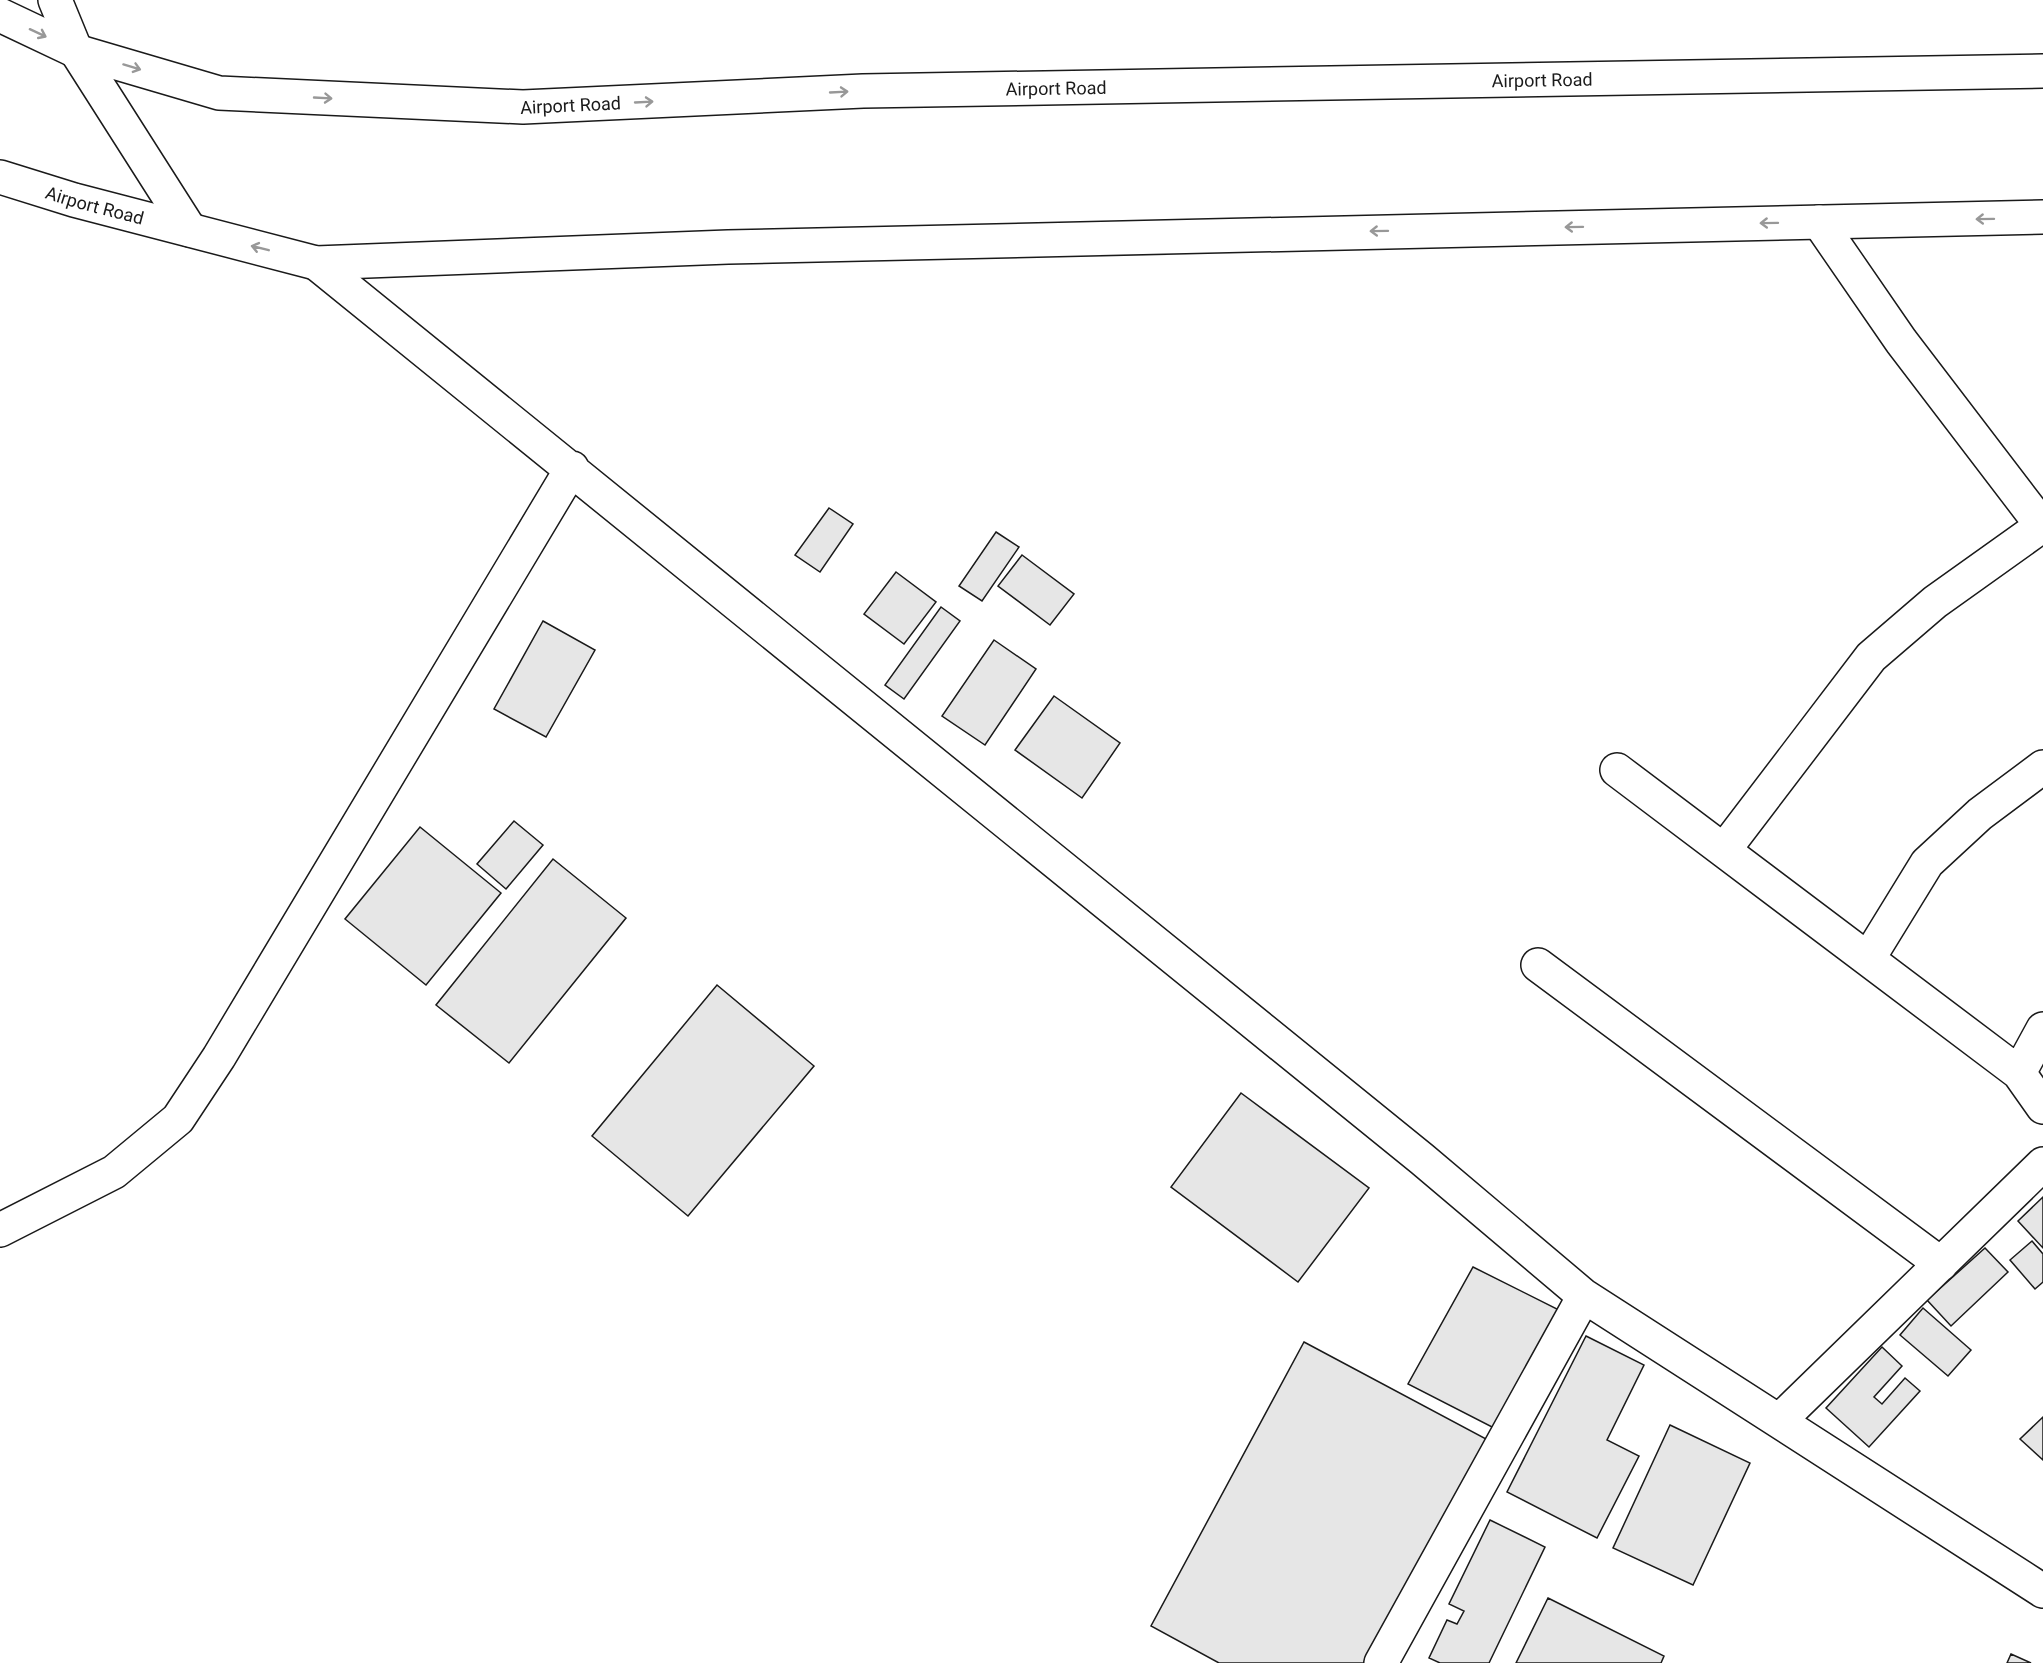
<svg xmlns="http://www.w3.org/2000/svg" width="2043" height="1663" font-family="Roboto,sans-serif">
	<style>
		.building { fill: #e6e6e6; stroke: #1a1a1a; stroke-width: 1.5 }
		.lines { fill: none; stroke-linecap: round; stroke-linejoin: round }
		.minor-casing { stroke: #1a1a1a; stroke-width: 36 }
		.major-casing { stroke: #1a1a1a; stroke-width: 36 }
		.minor { stroke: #fff; stroke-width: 33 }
		.major { stroke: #fff; stroke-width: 33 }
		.oneway { stroke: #989898 }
		.labels { text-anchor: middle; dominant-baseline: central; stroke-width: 4.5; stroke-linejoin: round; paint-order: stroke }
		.street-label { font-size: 18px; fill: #1a1a1a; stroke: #fff }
	</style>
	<rect width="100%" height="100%" fill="#fff"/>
	<path class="building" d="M829,508L853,524L820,572L795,555Z
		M996,532L1019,547L982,601L959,586Z
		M1022,555L1074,594L1050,625L998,586Z
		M896,572L936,602L904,644L864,614Z
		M941,607L960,621L904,699L885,685Z
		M543,621L595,650L546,737L494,709Z
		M994,640L1036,669L985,745L942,716Z
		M1054,696L1120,743L1082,798L1015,750Z
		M514,821L543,845L506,889L477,864Z
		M420,827L501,893L426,985L345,919Z
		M553,859L626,918L509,1063L436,1005Z
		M717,985L814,1066L688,1216L592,1136Z
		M1241,1093L1369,1188L1298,1282L1171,1187Z
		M2043,1197V1248L2018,1221Z
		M2032,1241L2043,1254V1282L2035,1289L2010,1260Z
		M1985,1248L2008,1272L1951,1326L1927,1300Z
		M1473,1267L1559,1310L1494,1428L1408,1384Z
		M1923,1308L1971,1350L1948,1376L1900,1335Z
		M1586,1336L1644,1365L1607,1440L1639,1456L1597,1538L1507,1492Z
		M1304,1342L1488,1440L1368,1663H1219L1151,1626Z
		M1882,1347L1902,1366L1874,1397L1882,1404L1905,1378L1920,1391L1869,1447L1826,1408Z
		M2043,1417V1460L2020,1439Z
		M1670,1425L1750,1463L1693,1585L1613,1548Z
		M1490,1520L1545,1547L1489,1663H1440L1429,1658L1447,1620L1457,1624L1464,1611L1449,1604Z
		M1548,1598L1664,1656L1661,1663H1516Z
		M2011,1654L2031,1663H2007Z"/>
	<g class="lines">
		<g class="minor-casing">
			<path id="minor" d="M55,0L76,51L190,230
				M1819,222L1901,341L2043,527
				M316,263L1422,1159L1584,1296L2043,1591
				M1617,770L2019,1073
				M1724,850L1871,657L1935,602L2043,525
				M1868,959L1927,863L1980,814L2043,767
				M1538,965L1941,1264
				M2043,1029L2019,1073L2043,1107
				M0,1230L114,1172L178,1119L219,1057L572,468
				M1779,1421L2043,1164
				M1381,1663L1584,1296"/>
		</g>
		<g class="major-casing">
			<g id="major">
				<path id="s1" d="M0,15L76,51L219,93L523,107L863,91L2043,71"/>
				<path id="s2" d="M0,177L74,200L316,263L728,247L2043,217"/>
			</g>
		</g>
		<use href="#minor" class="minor"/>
		<use href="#major" class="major"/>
	</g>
	<defs><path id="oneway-shaft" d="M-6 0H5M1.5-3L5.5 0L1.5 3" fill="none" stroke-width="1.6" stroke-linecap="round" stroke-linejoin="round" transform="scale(1.5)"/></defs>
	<g class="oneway">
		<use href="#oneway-shaft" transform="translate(38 33) rotate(25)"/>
		<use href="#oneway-shaft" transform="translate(132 67) rotate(17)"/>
		<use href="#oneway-shaft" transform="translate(839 92) rotate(-3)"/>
		<use href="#oneway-shaft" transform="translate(323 98) rotate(3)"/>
		<use href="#oneway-shaft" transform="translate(644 102) rotate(-3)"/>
		<use href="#oneway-shaft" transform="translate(1985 219) rotate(179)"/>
		<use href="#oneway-shaft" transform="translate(1769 223) rotate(179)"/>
		<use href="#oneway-shaft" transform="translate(1574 227) rotate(179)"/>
		<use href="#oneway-shaft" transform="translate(1379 231) rotate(179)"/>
		<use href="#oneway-shaft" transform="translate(260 248) rotate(-166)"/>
	</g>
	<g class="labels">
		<g class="street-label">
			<text stroke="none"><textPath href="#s1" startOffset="1557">Airport Road</textPath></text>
			<text stroke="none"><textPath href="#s1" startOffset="1071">Airport Road</textPath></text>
			<text stroke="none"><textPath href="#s1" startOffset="585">Airport Road</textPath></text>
			<text stroke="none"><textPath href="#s2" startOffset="99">Airport Road</textPath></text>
		</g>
	</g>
</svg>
